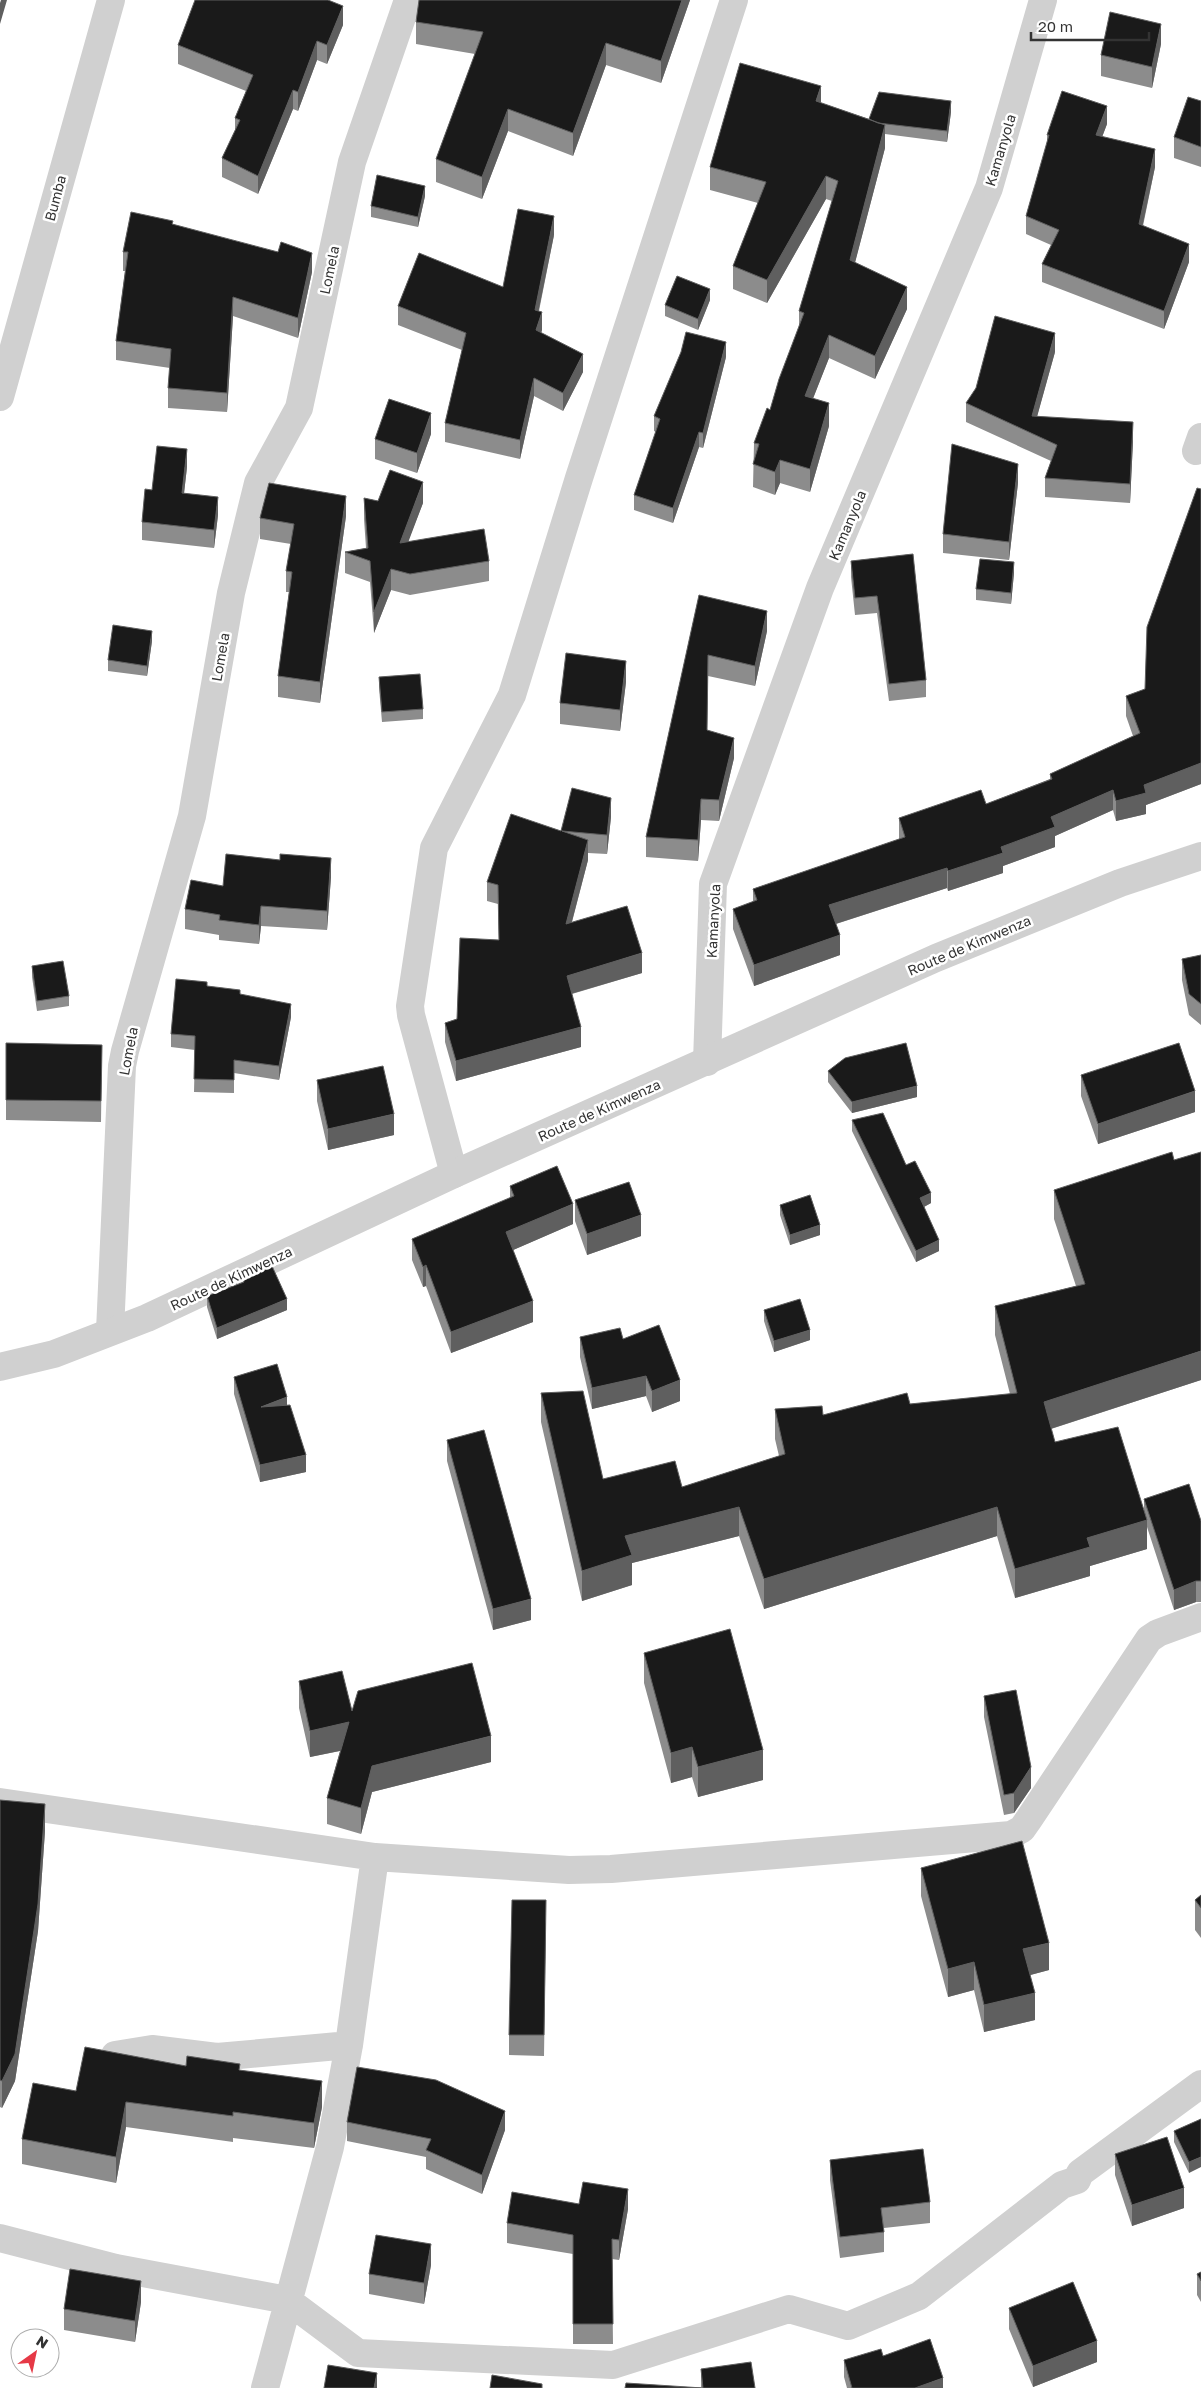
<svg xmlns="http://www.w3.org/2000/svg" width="1201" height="2388" font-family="'Golos Text',sans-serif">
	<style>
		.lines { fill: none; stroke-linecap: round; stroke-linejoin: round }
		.minor { stroke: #d0d0d0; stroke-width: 28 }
		.tertiary { stroke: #d0d0d0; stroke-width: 28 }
		.wall { fill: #8c8c8c }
		.shaded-wall { fill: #5f5f5f }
		.building { fill: #1a1a1a; stroke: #5f5f5f }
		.labels { text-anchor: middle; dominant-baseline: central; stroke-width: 5; stroke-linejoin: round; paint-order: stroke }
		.street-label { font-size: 14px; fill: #333; stroke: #fff }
	</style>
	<rect width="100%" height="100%" fill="#fff"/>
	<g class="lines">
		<path class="minor" d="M0,397L111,0
			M1196,451L1201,437
			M707,1062L713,884L820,588L989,188L1043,0
			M454,1174L411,1015L410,1006L434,848L512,695L579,478L734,0
			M110,1331L122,1066L125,1051L192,816L231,593L258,483L299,408L352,162L408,0
			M0,1802L375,1857L569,1870L611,1869L1011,1835L1022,1829L1029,1819L1149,1639L1158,1633L1201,1617
			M115,2055L152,2049L217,2057L349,2045
			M0,2238L116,2268L287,2300L358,2353L613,2365L789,2309L848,2326L919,2296L1062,2185L1077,2180L1080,2173L1201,2084
			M265,2388L330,2147L349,2045L375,1857"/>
		<path class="tertiary" d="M0,1367L54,1354L147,1318L454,1174L936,958L1120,883L1201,856"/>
	</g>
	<path class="wall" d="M690,0L661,83L606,65L573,156L508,131L482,199L436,182V159L475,54L416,44V22Z
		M331,1L343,25L327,64L317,60L298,111L293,109L258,194L222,177V158L235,131V118L246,91L178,64V45Z
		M1161,44L1152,88L1101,76V55Z
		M1201,101V167L1174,158V137Z
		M821,103L869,119L951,112L947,142L885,134V148L855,262L907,309L875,379L829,358L813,398L829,426L810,492L780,483L775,495L753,487L754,443L770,410L799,327V311L832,201L826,199L767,303L733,289V266L758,203L710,190V167Z
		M1107,124L1102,137L1155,167L1143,226L1189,262L1164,329L1042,282V264L1051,245L1026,234V216L1047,143V135Z
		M425,196L418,227L371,217V206Z
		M173,224L312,272L298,338L233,316L227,412L168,408V388L170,368L116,360V341L125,271H123V252Z
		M554,235L539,311L542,330L541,333L583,372L563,411L534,396L520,459L445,442V423L462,350L398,325V306L503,287Z
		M710,300L698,330L665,316V305Z
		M1055,352L1037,416L1133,441L1130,503L1045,497V478L1051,461L966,422V403Z
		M726,357L703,448L699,447L673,523L634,510V495L656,432L654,431V416Z
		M431,434L417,473L375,459V439Z
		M187,467L184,493L218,515L214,548L142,540V522L152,490Z
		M1018,483L1009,560L943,553V534Z
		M1201,489V784L1146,805V814L1116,821L1113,810L1055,836V847L1003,866V873L948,891L947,888L836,924L840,955L754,986L733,929V909L753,902V889L899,839V818L986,804L1050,779V774L1133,736L1126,716V696L1145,689Z
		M364,498L378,501L423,503L408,541L489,561V581L410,595L391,590L374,633L370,582L345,573V552L366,548L364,519Z
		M346,516L320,703L278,697V676L289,592H286V571L291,544L260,539V518Z
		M913,554L926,680V697L889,701L877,613L855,615L851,577V561Z
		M1014,573L1011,604L976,600V589Z
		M699,595L767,631L755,686L708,676L707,731L734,758L719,821L701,820L698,861L646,857V837Z
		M152,641L147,676L108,671V660Z
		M379,677L423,709V719L382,722L379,688Z
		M626,682L620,731L560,724V703Z
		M611,817L607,854L588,853V860L572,922L642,973L572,994L581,1047L456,1081L445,1042V1023L457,1019L499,940L498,904L487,901V882L561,831Z
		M331,877L327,930L261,926L259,944L219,940V935L185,929V909L223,886Z
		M1201,955V1025L1189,1015L1182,980V959Z
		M32,966L69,996V1006L37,1011L32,977Z
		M207,986L240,994L291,1017L279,1080L234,1073V1093L194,1092L195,1050L171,1047V1034Z
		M6,1043L102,1045L101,1122L6,1120Z
		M828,1071L917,1097L852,1113L828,1082Z
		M1081,1075L1195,1112L1098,1144L1081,1096Z
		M317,1080L394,1135L328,1150L317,1101Z
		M852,1120L906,1165L931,1203L924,1207L939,1251L916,1262L852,1131Z
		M510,1186L573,1224L513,1250L533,1322L451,1353L426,1286L423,1287L412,1260V1239L510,1198Z
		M1054,1190L1201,1380L1051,1429L1055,1442L1144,1512V1499L1201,1521V1602H1196L1174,1610L1147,1527V1549L1090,1566V1576L1015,1598L997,1536L764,1609L739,1536L632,1563V1585L582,1601L541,1422V1393L603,1479L682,1487L779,1456L775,1439V1409L823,1415L910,1404L1010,1394L995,1335V1306L1076,1286L1054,1219Z
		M575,1200L641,1236L587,1255L575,1221Z
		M780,1205L820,1235L790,1245L780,1215Z
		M243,1280L287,1310L217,1339L207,1307V1296L243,1282Z
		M764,1310L810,1340L774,1352L764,1321Z
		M580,1337L623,1339L680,1401L652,1412L646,1396L592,1409L580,1357Z
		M234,1377L306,1472L260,1482L234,1394Z
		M447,1440L531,1620L493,1630L447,1461Z
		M644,1653L763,1780L698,1797L692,1777L671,1783L644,1683Z
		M299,1681L352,1711L491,1762L372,1792L361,1834L327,1824V1798L340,1751L310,1757L299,1708Z
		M984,1696L1031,1788L1014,1813L1004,1815L984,1717Z
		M0,1800L45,1831L38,1931L15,2081L2,2108L0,2107Z
		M921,1868L1049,1970L1030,1975L1035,2020L984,2032L974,1990L948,1997L921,1896Z
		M1201,1895V1938L1195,1930V1900Z
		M546,1921L544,2056L509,2055V2035Z
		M186,2066L240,2070L322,2107L314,2148L233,2138V2142L126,2127L116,2183L22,2164V2139L76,2091Z
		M1201,2119L1189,2173L1174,2142V2131Z
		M347,2122L505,2130L482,2194L426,2169V2157L347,2141Z
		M1115,2154L1184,2208L1132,2226L1115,2175Z
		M830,2160L930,2202V2223L884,2228V2252L840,2258L830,2180Z
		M579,2204L628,2209L619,2260L612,2259L613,2344H573V2254L507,2243V2223Z
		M431,2265L424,2304L369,2294V2274Z
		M1201,2272V2302L1197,2295V2274Z
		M141,2302L135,2342L64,2330V2309Z
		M1009,2308L1097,2362L1033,2387L1009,2329Z
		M883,2356L943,2388H847L844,2377V2360Z
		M701,2369L755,2388L701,2387Z"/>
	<path class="shaded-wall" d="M1,0H7L0,24V3Z
		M682,0H690L661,83V61Z
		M343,6V25L327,64V45Z
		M1161,24V44L1152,88V67Z
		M317,41V60L298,111V92Z
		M606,43V65L573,156V133Z
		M821,86V109L816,101Z
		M293,90V109L258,194V176Z
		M951,101V112L947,142V131Z
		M1107,106V124L1096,153V135Z
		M508,109V131L482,199V177Z
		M885,125V148L850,282V260Z
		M1155,149V167L1139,242V224Z
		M826,176V199L767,303V280Z
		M425,186V196L418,227V217Z
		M554,216V235L535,328V310Z
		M1189,244V262L1164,329V311Z
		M312,253V272L298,338V318Z
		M907,287V309L875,379V356Z
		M710,289V300L698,330V319Z
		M233,297V316L227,412V393Z
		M542,312V330L536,349V330Z
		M1055,333V352L1032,435V416Z
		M829,335V358L805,419V396Z
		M726,342V357L703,448V433Z
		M583,354V372L563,411V393Z
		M534,378V396L520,459V440Z
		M829,403V426L810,492V469Z
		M431,413V434L417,473V453Z
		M1133,422V441L1130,503V484Z
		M699,432V447L673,523V508Z
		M187,449V467L182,511V493Z
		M780,460V483L775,495V472Z
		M1018,464V483L1009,560V542Z
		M423,482V503L400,564V543Z
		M346,496V516L320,703V682Z
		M218,497V515L214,548V530Z
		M1014,562V573L1011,604V593Z
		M391,569V590L374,633V612Z
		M767,611V631L755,686V666Z
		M152,631V641L147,676V666Z
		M626,661V682L620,731V710Z
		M734,738V758L719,821V800Z
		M1201,763V784L1146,805V814L1116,821V801L1144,785Z
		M1113,790V810L1055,836V847L1003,866V873L948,891V871L1001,847L1051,817Z
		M611,798V817L607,854V835Z
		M701,799V820L698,861V840Z
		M588,840V860L566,944V924Z
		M331,858V877L327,930V911Z
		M947,868V888L829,926V905Z
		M261,906V926L259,944V925Z
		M840,935V955L754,986V965Z
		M642,953V973L567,995V976Z
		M291,1004V1017L279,1080V1066Z
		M581,1027V1047L456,1081V1061Z
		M917,1086V1097L852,1113V1102Z
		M1195,1091V1112L1098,1144V1124Z
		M394,1114V1135L328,1150V1129Z
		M931,1193V1203L920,1209V1198Z
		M573,1204V1224L506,1253V1232Z
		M641,1215V1236L587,1255V1234Z
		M820,1225V1235L790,1245V1235Z
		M939,1240V1251L916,1262V1251Z
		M426,1265V1286L423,1287V1267Z
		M287,1299V1310L217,1339V1328Z
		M533,1301V1322L451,1353V1332Z
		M810,1330V1340L774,1352V1341Z
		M1201,1351V1380L1044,1431V1402Z
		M646,1376V1396L592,1409V1388Z
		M680,1380V1401L652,1412V1391Z
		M287,1397V1414L261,1407Z
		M306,1455V1472L260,1482V1465Z
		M739,1507V1536L632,1563V1585L582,1601V1571L625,1536Z
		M997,1507V1536L764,1609V1579Z
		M1147,1520V1549L1090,1566V1576L1015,1598V1569L1087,1538Z
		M1196,1581V1602L1174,1610V1590Z
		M531,1599V1620L493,1630V1609Z
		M349,1722V1749L310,1757V1731Z
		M491,1736V1762L372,1792L361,1834V1808L372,1766Z
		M692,1747V1777L671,1783V1753Z
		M763,1750V1780L698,1797V1767Z
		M1031,1767V1788L1014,1813V1793Z
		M45,1804V1831L38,1931L15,2081L2,2108V2081Z
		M1049,1943V1970L1023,1977V1949Z
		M974,1962V1990L948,1997V1969Z
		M1035,1993V2020L984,2032V2005Z
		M322,2081V2107L314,2148V2123Z
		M126,2102V2127L116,2183V2157Z
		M505,2111V2130L482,2194V2175Z
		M1201,2157V2167L1189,2173V2162Z
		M1184,2188V2208L1132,2226V2205Z
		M628,2189V2209L619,2260V2240Z
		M431,2244V2265L424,2304V2283Z
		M141,2281V2302L135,2342V2321Z
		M1097,2341V2362L1033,2387V2366Z
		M377,2373V2388H374Z
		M943,2378V2388H915Z"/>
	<path class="building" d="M195,0H328L343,6L327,45L317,41L298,92L293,90L258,176L222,158L240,120L235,118L253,75L178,45Z
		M419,0H682L661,61L606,43L573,133L508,109L482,177L436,159L483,32L416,22Z
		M1110,12L1161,24L1152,67L1101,55Z
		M740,63L821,86L816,101L885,125L850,260L907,287L875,356L829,335L805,396L829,403L810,469L780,460L775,472L753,464L759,444L754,443L767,408L770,410L779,379L804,313L799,311L838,181L826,176L767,280L733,266L766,182L710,167Z
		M1062,91L1107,106L1096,135L1155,149L1139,224L1189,244L1164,311L1042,264L1059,230L1026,216L1049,135H1047Z
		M879,92L951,101L947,131L878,123L869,119Z
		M1188,97L1201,101V147L1174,137Z
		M377,175L425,186L418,217L371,206Z
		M518,209L554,216L535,310L542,312L536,330L583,354L563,393L534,378L520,440L445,423L466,333L398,306L419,253L503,287Z
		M131,212L173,221L172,224L278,252L281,242L312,253L298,318L233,297L227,393L168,388L171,349L116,341L128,252H123Z
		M677,276L710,289L698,319L665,305Z
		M995,316L1055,333L1032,416L1133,422L1130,484L1045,478L1057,445L966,403L976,388Z
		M686,332L726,342L703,433L699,432L673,508L634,495L660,419L654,416L681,352Z
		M389,399L431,413L417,453L375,439Z
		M952,444L1018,464L1009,542L943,534Z
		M157,446L187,449L182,493L218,497L214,530L142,522L145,489L152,490Z
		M390,470L423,482L400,543L484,529L489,561L410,574L391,569L374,612L370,561L345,552L368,548L364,498L378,501Z
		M269,483L346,496L320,682L278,676L292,572L286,571L294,524L260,518Z
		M1197,488L1201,489V763L1144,785L1146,793L1116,801L1113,790L1051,817L1055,827L1001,847L1003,853L948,871L947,868L829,905L840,935L754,965L733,909L757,900L753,889L905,837L899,818L981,790L986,804L1052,779L1050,774L1140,733L1126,696L1145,689L1147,627Z
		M913,554L926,680L889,684L877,596L855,598L851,561Z
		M980,559L1014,562L1011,593L976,589Z
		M699,595L767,611L755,666L708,655L707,730L734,738L719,800L701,799L698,840L646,837Z
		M113,625L152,631L147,666L108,660Z
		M566,653L626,661L620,710L560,703Z
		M420,674L423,709L382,712L379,677Z
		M572,788L611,798L607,835L562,831L588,840L566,924L627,906L642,953L567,976L581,1027L456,1061L445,1023L457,1019L460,938L499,940L498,885L487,882L511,814L561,831Z
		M226,854L280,860V854L331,858L327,911L261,906L259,925L219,920L220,915L185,909L191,880L223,886Z
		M1201,955V1004L1189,994L1182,959Z
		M63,961L69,996L37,1001L32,966Z
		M176,979L207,982V986L240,990V994L291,1004L279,1066L234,1060V1080L194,1079L195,1036L171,1034Z
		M6,1043L102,1045L101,1101L6,1100Z
		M906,1043L917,1086L852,1102L828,1071L845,1058Z
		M1179,1043L1195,1091L1098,1124L1081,1075Z
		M383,1066L394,1114L328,1129L317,1080Z
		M883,1113L906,1165L915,1161L931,1193L920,1198L939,1240L916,1251L852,1120Z
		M1172,1152L1174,1160L1201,1152V1351L1044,1402L1055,1442L1118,1427L1147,1520L1087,1538L1090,1547L1015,1569L997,1507L764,1579L739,1507L625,1536L632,1555L582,1571L541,1393L583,1391L603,1479L675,1461L682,1487L785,1454L775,1409L822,1406L823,1415L907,1393L910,1404L1017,1393L995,1306L1085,1284L1054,1190Z
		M557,1166L573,1204L506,1232L533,1301L451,1332L426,1265L423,1267L412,1239L514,1196L510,1186Z
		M629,1182L641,1215L587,1234L575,1200Z
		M810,1195L820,1225L790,1235L780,1205Z
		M272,1266L287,1299L217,1328L207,1296L244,1282L243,1280Z
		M800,1299L810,1330L774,1341L764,1310Z
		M659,1325L680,1380L652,1391L646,1376L592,1388L580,1337L620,1328L623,1339Z
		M277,1364L287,1397L261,1407L290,1405L306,1455L260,1465L234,1377Z
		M484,1430L531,1599L493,1609L447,1440Z
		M1189,1484L1201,1521V1581H1196L1174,1590L1144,1499Z
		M730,1629L763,1750L698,1767L692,1747L671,1753L644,1653Z
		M472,1663L491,1736L372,1766L361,1808L327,1798L349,1722L310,1731L299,1681L342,1671L352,1711L358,1691Z
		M1016,1690L1031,1767L1014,1793L1004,1795L984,1696Z
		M0,1800L45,1804L38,1904L15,2054L2,2081L0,2080Z
		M1022,1841L1049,1943L1023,1949L1035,1993L984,2005L974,1962L948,1969L921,1868Z
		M1201,1895V1908L1195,1900Z
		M512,1900H546L544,2035H509Z
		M85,2047L186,2066L187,2056L240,2064L239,2070L322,2081L314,2123L233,2112V2116L126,2102L116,2157L22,2139L33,2083L76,2091Z
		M357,2067L436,2080L505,2111L482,2175L426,2150L431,2139L347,2122Z
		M1201,2119V2157L1189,2162L1174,2131Z
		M1167,2137L1184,2188L1132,2205L1115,2154Z
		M923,2149L930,2202L881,2208L884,2232L840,2237L830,2160Z
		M583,2182L628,2189L619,2240L612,2239L613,2324H573V2235L507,2223L512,2192L579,2204Z
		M376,2235L431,2244L424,2283L369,2274Z
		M70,2269L141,2281L135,2321L64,2309Z
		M1201,2272V2281L1197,2274Z
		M1073,2282L1097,2341L1033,2366L1009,2308Z
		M930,2339L943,2378L915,2388H852L844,2360L881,2349L883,2356Z
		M751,2362L755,2388H625L626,2383L703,2388L701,2369Z
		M328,2365L377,2373L374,2388H324Z
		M492,2375L542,2384V2388H490Z"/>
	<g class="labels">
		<g class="street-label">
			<text transform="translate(1000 150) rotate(-73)">Kamanyola</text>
			<text transform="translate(55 198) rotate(-75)">Bumba</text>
			<text transform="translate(329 270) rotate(-78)">Lomela</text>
			<text transform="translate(847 525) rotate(-67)">Kamanyola</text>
			<text transform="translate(220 657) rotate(-80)">Lomela</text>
			<text transform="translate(713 921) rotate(-87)">Kamanyola</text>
			<text transform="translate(969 945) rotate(-23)">Route de Kimwenza</text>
			<text transform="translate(128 1051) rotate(-79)">Lomela</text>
			<text transform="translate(599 1110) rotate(-24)">Route de Kimwenza</text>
			<text transform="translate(231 1278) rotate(-25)">Route de Kimwenza</text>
		</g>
	</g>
	<g transform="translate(35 2353) rotate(33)"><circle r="24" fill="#ffffff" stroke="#adadad"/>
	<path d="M0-4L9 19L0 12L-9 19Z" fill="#e63946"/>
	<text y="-8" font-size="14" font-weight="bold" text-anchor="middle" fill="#333333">N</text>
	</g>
	<path d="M1031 32v8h118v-8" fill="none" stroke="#333333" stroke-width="2.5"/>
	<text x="1038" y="32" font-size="15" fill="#333333" stroke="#ffffff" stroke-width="4" paint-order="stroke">20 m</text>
</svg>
